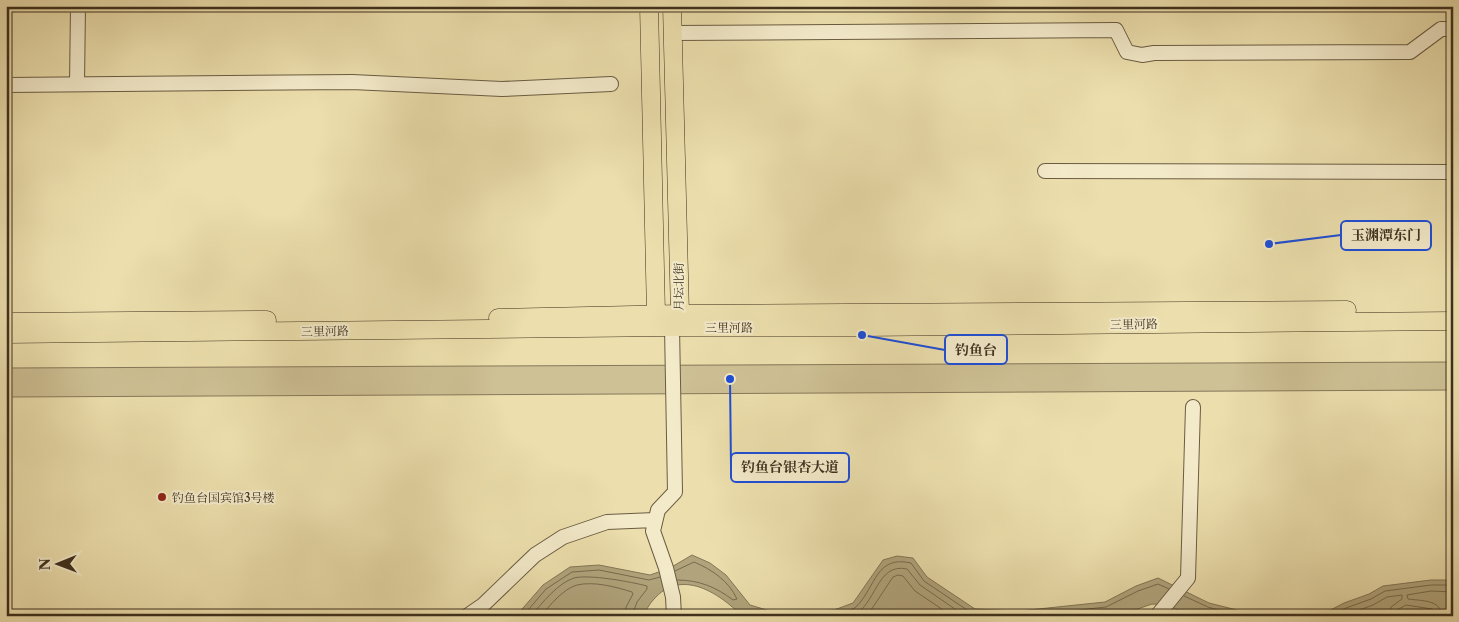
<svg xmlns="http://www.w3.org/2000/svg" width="1459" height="622" font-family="'Libre Caslon Text','Noto Serif SC',serif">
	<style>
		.green { fill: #cec195; stroke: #86785a }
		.water { fill: #b1a47c; stroke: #837656 }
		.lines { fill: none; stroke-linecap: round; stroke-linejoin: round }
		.shore { stroke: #786a4d; stroke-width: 1 }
		.minor-casing { stroke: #6a5c42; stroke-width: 16 }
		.major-casing { stroke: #3e301e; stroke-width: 19 }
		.minor { stroke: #f3eaca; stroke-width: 14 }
		.major { stroke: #ecdfad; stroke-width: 18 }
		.poi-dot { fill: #8f2418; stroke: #f3eaca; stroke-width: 2 }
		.labels { text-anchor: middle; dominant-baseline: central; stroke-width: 4; stroke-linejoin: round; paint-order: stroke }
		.street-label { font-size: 12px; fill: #3e301e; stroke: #f3eaca }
		.poi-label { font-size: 12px; fill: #3e301e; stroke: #f3eaca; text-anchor: start }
		.leader { fill: none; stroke: #1d4ed8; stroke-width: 2 }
		.callout-dot { fill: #1d4ed8; stroke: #f3eaca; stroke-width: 2 }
		.callout { fill: #f3eaca; stroke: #1d4ed8; stroke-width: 2 }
		.callout-label { font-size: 14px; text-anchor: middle; font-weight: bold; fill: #3e301e }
	</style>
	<rect width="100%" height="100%" fill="#ecdfad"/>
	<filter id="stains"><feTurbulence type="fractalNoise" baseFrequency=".004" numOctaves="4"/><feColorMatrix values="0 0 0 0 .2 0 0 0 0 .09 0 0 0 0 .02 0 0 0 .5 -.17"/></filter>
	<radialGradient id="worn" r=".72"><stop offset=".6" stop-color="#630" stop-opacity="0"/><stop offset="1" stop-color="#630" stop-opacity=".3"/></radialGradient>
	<path class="green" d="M1453,362V390L6,397V368Z"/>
	<path class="water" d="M692,555L710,563L726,575L750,605L780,614L834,610L853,603L883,560L897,556L913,558L927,577L975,609L1019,611L1105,602L1136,586L1158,578L1209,603L1237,610L1251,616H1195L1179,611L1169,605L1152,604L1117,616H742C710,584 668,565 643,616H516L543,585L570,567L599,565L650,575L670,568Z
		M1431,580H1453V616H1436L1406,610L1397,616H1319L1344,603L1369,594L1383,586Z
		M88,610L108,616H69V615Z"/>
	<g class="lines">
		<path class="shore" d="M675,571L694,562C711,569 729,581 737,599L733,600C716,587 699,580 677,580
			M1184,596L1208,607L1238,616
			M523,616L546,589L572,572L599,570L649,580L660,577
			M531,616C542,603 558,583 574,578C589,574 632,582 647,586V589L637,602L632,616
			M541,616C550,605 563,589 577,585C594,581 616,587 632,592L633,594L626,607L625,616
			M831,616C838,615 852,611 857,606C876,586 876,555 911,563L924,581L973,614L1009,616
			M852,616C876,607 876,562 907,569L920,585L965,616
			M867,616L893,577L898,575L903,576L915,591L952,616
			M1024,616L1106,607L1138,591L1158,584L1169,589
			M1330,616L1346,608L1371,599L1385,591L1431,585H1453
			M1343,616L1373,605L1387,597L1402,595V599L1391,607L1389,616
			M1395,616L1397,610L1406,605L1432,609L1435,612V616
			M1442,616C1441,599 1421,601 1408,599L1407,595L1431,591L1453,592"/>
		<g class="minor-casing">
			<path id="minor" d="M673,33L1116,30L1127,52L1142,55L1154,53L1410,52L1441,29H1453
				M77,84L78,6
				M6,85L352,82L502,89L611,84
				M1045,171L1453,172
				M672,327L675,492L658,510L653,531L666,568L673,597L674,616
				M467,616L483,605L535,555L563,537L607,522L655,520
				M1157,616L1188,578L1193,407"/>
		</g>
		<g class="major-casing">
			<path id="major" d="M649,6L656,314
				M672,6L680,314L673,324
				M498,318L680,314L1347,310
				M6,322L267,320
				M6,334L672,327H861L1453,321"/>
		</g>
		<use href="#minor" class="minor"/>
		<use href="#major" class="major"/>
	</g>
	<circle class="poi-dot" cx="162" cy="497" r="5"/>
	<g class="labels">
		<g class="street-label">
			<text transform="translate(678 287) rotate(-90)">月坛北街</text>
			<text transform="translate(1134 324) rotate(-1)">三里河路</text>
			<text x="729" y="327">三里河路</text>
			<text transform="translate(325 331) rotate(-1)">三里河路</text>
		</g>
		<g class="poi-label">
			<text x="172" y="497">钓鱼台国宾馆3号楼</text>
		</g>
	</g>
	<path class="leader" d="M1269 244L1341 235M862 335L945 350M730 379L731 467"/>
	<g class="callout-dot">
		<circle cx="1269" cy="244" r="5"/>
		<circle cx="862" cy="335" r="5"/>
		<circle cx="730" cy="379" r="5"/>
	</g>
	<g class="callout">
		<rect x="1341" y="221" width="90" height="29" rx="5"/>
		<rect x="945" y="335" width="62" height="29" rx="5"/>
		<rect x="731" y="453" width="118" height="29" rx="5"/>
	</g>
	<g class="callout-label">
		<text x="1386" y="240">玉渊潭东门</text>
		<text x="976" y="355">钓鱼台</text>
		<text x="790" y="472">钓鱼台银杏大道</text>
	</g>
	<rect width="1459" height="622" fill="none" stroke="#ecdfad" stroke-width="25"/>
	<rect x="8" y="8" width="1444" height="607" fill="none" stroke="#3e301e" stroke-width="2.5"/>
	<rect x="12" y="12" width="1434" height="597" fill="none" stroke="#3e301e"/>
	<g transform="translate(58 564) rotate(269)" stroke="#f3eaca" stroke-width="4" paint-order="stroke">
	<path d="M0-4L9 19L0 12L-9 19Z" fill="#3e301e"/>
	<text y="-8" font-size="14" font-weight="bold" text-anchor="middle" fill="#3e301e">N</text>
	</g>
	<rect width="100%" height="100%" filter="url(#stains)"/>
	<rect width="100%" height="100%" fill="url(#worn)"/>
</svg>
